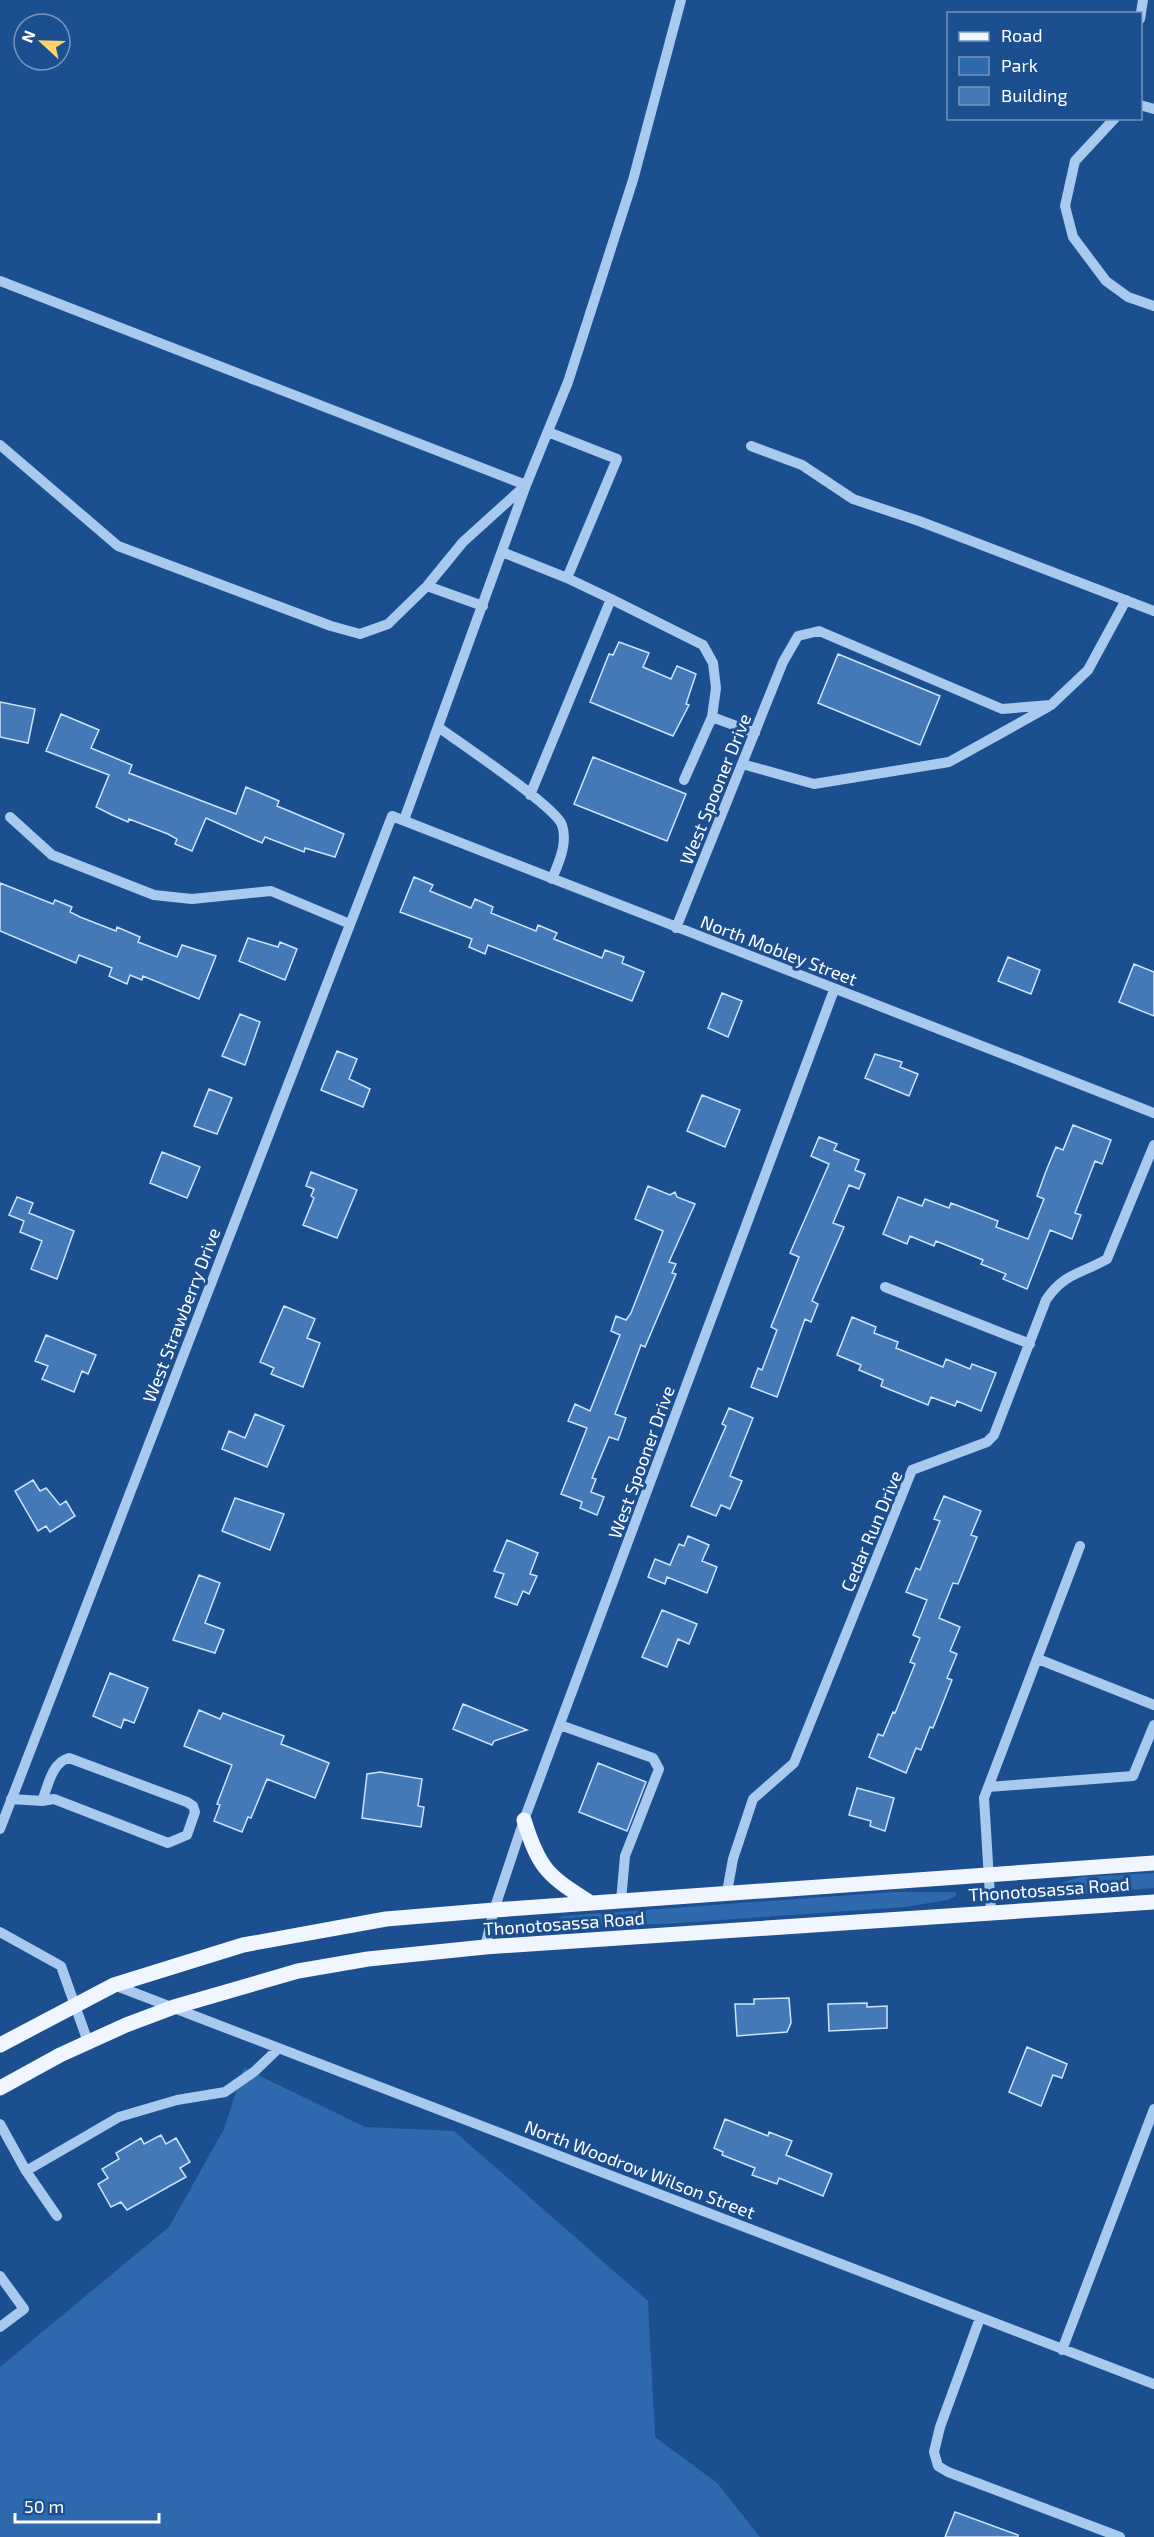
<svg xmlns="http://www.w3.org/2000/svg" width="1154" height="2537" font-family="'Exo 2',sans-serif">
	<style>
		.green { fill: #2e69ad }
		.building { fill: #4478b7; stroke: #cfe3fa; stroke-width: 1.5 }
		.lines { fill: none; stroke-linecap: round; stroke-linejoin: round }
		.minor { stroke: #a9c9ee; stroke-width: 10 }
		.major { stroke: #f0f6ff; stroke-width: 15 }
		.labels { text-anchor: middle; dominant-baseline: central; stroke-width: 6; stroke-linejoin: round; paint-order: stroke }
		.street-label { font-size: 18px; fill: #fff; stroke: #1b4f8f }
	</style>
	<rect width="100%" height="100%" fill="#1b4f8f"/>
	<path class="green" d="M1154,1873V1888L1082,1894L1042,1889L1080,1877Z
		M892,1892H955L957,1895L948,1900L905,1907L664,1924L600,1925L557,1920L563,1916Z
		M244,2068L365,2127L454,2131L648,2301L655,2437L717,2483L760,2537H0V2367L169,2227L224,2129Z"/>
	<path class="building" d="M619,642L649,653L643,667L671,679L677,666L696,674L686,704L689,705L673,736L590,702L609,654L613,655Z
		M838,654L940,696L920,745L818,703Z
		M0,702L35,709L28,743L0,737Z
		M61,714L99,730L91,748L132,765L129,773L236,814L246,787L279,801L277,806L344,834L335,857L305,848L304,852L265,837L262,843L206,818L192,851L175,844L177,839L168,834L129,819L128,822L112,815L96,807L109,775L46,751Z
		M593,757L686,794L667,841L574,804Z
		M414,877L433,885L430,891L471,908L475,899L493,907L491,913L536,931L538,925L557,933L554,939L602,958L605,950L624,957L622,963L644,972L632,1001L488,945L485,954L469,947L472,939L400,912Z
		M0,883L53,904L55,900L72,907L70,912L80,917L116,931L117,927L140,937L138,942L177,957L182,945L216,956L199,999L143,976L142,980L130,975L127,984L109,976L112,968L79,955L76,963L0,931Z
		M248,938L278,947L280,942L297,949L285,980L239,961Z
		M1008,957L1040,970L1031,994L998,981Z
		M1134,964L1154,972V1016L1119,1002Z
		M722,993L742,1001L728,1037L708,1028Z
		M240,1014L260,1022L245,1065L222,1056Z
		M337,1051L357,1059L349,1079L370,1089L363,1107L321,1090Z
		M875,1054L902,1062L900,1067L918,1074L909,1096L865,1078Z
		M209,1089L232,1098L217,1134L194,1126Z
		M702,1095L740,1110L725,1147L687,1131Z
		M1073,1125L1111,1140L1102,1164L1095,1161L1075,1213L1081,1215L1072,1239L1050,1230L1027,1289L1003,1279L1006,1274L981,1264L983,1260L936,1241L934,1246L910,1236L907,1244L883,1234L898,1197L922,1206L925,1199L949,1208L951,1203L998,1221L996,1227L1028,1239L1044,1199L1037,1196L1046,1171L1056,1147L1063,1150Z
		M819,1137L837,1144L834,1150L859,1160L855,1170L865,1174L859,1189L849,1185L833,1223L844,1227L812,1301L818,1304L811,1322L805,1319L777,1397L751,1387L758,1368L762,1370L777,1330L771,1327L799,1257L790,1253L829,1164L811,1156Z
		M162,1152L200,1167L187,1198L150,1183Z
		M311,1172L357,1190L337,1238L303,1225L314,1198L311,1196L314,1189L306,1186Z
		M648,1186L670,1195L675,1192L677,1197L695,1204L669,1262L676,1264L672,1273L676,1274L645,1347L641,1345L615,1414L626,1418L618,1440L609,1437L592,1478L596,1479L591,1492L604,1497L597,1515L580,1508L582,1502L561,1494L587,1428L568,1421L575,1404L590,1411L620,1335L611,1331L616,1316L626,1320L631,1313L663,1231L635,1219Z
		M17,1197L33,1203L29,1213L74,1231L57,1279L31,1269L42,1241L20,1232L24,1221L9,1215Z
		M284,1306L315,1319L307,1338L320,1343L303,1387L271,1374L274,1368L260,1362Z
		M852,1317L876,1327L874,1333L898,1342L896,1348L943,1367L946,1359L970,1369L972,1364L996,1373L981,1411L957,1401L955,1406L931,1397L928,1405L881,1386L883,1380L859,1370L861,1365L837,1355Z
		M46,1335L96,1355L88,1374L82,1371L74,1392L42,1379L48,1366L35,1361Z
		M729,1408L753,1418L730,1476L742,1481L730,1509L721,1505L716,1516L691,1506L726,1426L722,1424Z
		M255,1414L284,1426L267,1467L222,1449L229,1431L245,1438Z
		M33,1480L40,1491L46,1488L60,1505L66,1501L75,1516L50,1532L46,1526L38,1531L15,1491Z
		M944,1496L981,1511L971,1535L977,1537L958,1584L953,1583L939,1618L960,1627L950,1651L957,1654L947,1678L952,1680L933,1728L930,1727L921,1750L916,1748L906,1773L869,1757L878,1734L883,1736L893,1712L895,1713L915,1664L910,1662L920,1638L913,1635L927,1600L906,1592L916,1568L920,1570L940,1521L934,1519Z
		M235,1498L284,1514L270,1550L222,1531Z
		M688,1536L709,1545L702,1561L717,1567L707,1593L667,1577L665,1584L648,1577L655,1559L670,1565L679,1544L684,1546Z
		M507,1540L538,1553L530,1574L537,1576L529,1594L523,1591L517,1605L495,1597L504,1574L494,1571Z
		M199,1575L220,1583L205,1623L224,1630L215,1653L173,1640Z
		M662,1610L697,1624L689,1644L678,1639L667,1667L642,1657Z
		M110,1673L148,1688L134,1723L124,1719L121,1728L93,1716Z
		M463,1704L527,1730L494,1741L492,1745L453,1729Z
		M199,1710L220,1719L223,1713L284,1736L281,1744L329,1763L315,1798L267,1779L251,1818L248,1817L242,1832L214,1821L220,1805L217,1804L232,1765L184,1746Z
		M598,1763L646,1782L627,1831L579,1812Z
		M380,1772L422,1779L418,1806L424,1807L421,1827L362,1818L367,1774Z
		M857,1788L894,1798L885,1831L870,1826L871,1821L849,1815Z
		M789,1998L791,2023L787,2032L737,2036L735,2004H754V1999Z
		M867,2003V2007L887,2006V2028L829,2031L828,2004Z
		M1027,2047L1067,2064L1062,2078L1053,2075L1041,2106L1009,2092Z
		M725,2119L768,2136L769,2132L792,2141L786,2155L832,2174L823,2196L779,2178L777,2184L752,2175L755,2168L722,2155L723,2152L714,2148Z
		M161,2135L166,2144L176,2138L190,2162L180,2168L186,2177L127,2210L121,2202L111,2207L98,2184L108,2178L102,2169L119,2159L116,2153L141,2138L144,2144Z
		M955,2512L1018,2535V2537H945Z"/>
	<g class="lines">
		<path class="minor" d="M1140,19L1143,0
			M1140,105L1154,109
			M1115,118L1075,161L1065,206L1073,237L1106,281L1128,297L1154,306
			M0,281L526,485L463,542L427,586L483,606
			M548,432L617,459L567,578
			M0,445L118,546L331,626L360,634L388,624L427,586
			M751,446L802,465L853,499L919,521L1154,611
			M502,552L567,578L611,599L530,795
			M611,599L703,645L713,663L716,688L712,717L684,780
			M712,717L755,733
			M438,727C459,742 556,807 562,825C568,843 559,862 552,879
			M742,764L814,784L949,762L1048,707
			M10,817L52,855L154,895L192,899L271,891L350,924
			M404,820L526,485L568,382L633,180L681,0
			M676,928L783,662L798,636L819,631L1002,709L1051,705L1088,670L1126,600
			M885,1287L1030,1344
			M1038,1659L1154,1705
			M560,1725L653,1758L659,1769L625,1856L621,1901
			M988,1787L1133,1776L1154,1725
			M11,1799L42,1801L54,1799L168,1843L187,1835L195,1812L193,1806L187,1802L69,1758C52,1762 48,1786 42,1801
			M0,1829L392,816L1154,1113
			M727,1892L733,1859L753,1799L794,1763L912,1470L987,1442L994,1435L1046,1300C1064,1273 1081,1274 1107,1259L1154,1145
			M991,1912L984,1798L1080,1546
			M0,1932L61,1966L88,2042
			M485,1947L494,1910L524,1820L834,990
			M114,1985L1154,2384
			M0,2124L26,2171
			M57,2216L26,2171L119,2117L177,2100L225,2092L255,2071L279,2048
			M0,2276L24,2309L0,2327
			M980,2318L940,2427L934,2452L938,2466L948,2472L1120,2537
			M1062,2350L1154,2109"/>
		<path class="major" d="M524,1820C539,1869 548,1876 591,1903
			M0,2045L114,1985L243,1945L386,1919L494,1910L1154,1863
			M0,2088L60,2055L126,2025L174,2007L298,1971L368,1959L485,1947L1154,1902"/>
	</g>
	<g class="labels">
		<g class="street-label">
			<text transform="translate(715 789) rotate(-68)">West Spooner Drive</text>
			<text transform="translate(779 950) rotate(21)">North Mobley Street</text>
			<text transform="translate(181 1315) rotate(-69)">West Strawberry Drive</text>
			<text transform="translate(641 1462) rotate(-70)">West Spooner Drive</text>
			<text transform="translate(871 1531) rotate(-67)">Cedar Run Drive</text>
			<text transform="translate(1049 1889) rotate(-4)">Thonotosassa Road</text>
			<text transform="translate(564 1923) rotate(-4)">Thonotosassa Road</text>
			<text transform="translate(640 2169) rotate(21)">North Woodrow Wilson Street</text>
		</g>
	</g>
	<rect x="947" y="12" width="195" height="108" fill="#1b4f8f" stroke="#7695bc" stroke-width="1.5"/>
	<rect x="959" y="32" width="30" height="9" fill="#f0f6ff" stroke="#7695bc" stroke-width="1.5"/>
	<text x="1001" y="42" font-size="18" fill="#ffffff">Road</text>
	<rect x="959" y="57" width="30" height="18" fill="#2e69ad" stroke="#7695bc" stroke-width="1.5"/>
	<text x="1001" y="72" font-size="18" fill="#ffffff">Park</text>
	<rect x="959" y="87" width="30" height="18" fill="#4478b7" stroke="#7695bc" stroke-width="1.5"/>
	<text x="1001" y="102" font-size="18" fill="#ffffff">Building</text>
	<g transform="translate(42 42) rotate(292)"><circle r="28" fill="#1b4f8f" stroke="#7695bc" stroke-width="1.5"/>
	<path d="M0-4.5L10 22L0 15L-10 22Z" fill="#ffd166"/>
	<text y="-9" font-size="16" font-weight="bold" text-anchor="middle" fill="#ffffff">N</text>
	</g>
	<path d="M15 2513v9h144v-9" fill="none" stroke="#ffffff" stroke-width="3"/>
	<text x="24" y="2513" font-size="18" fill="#ffffff" stroke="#1b4f8f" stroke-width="4.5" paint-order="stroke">50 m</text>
</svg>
